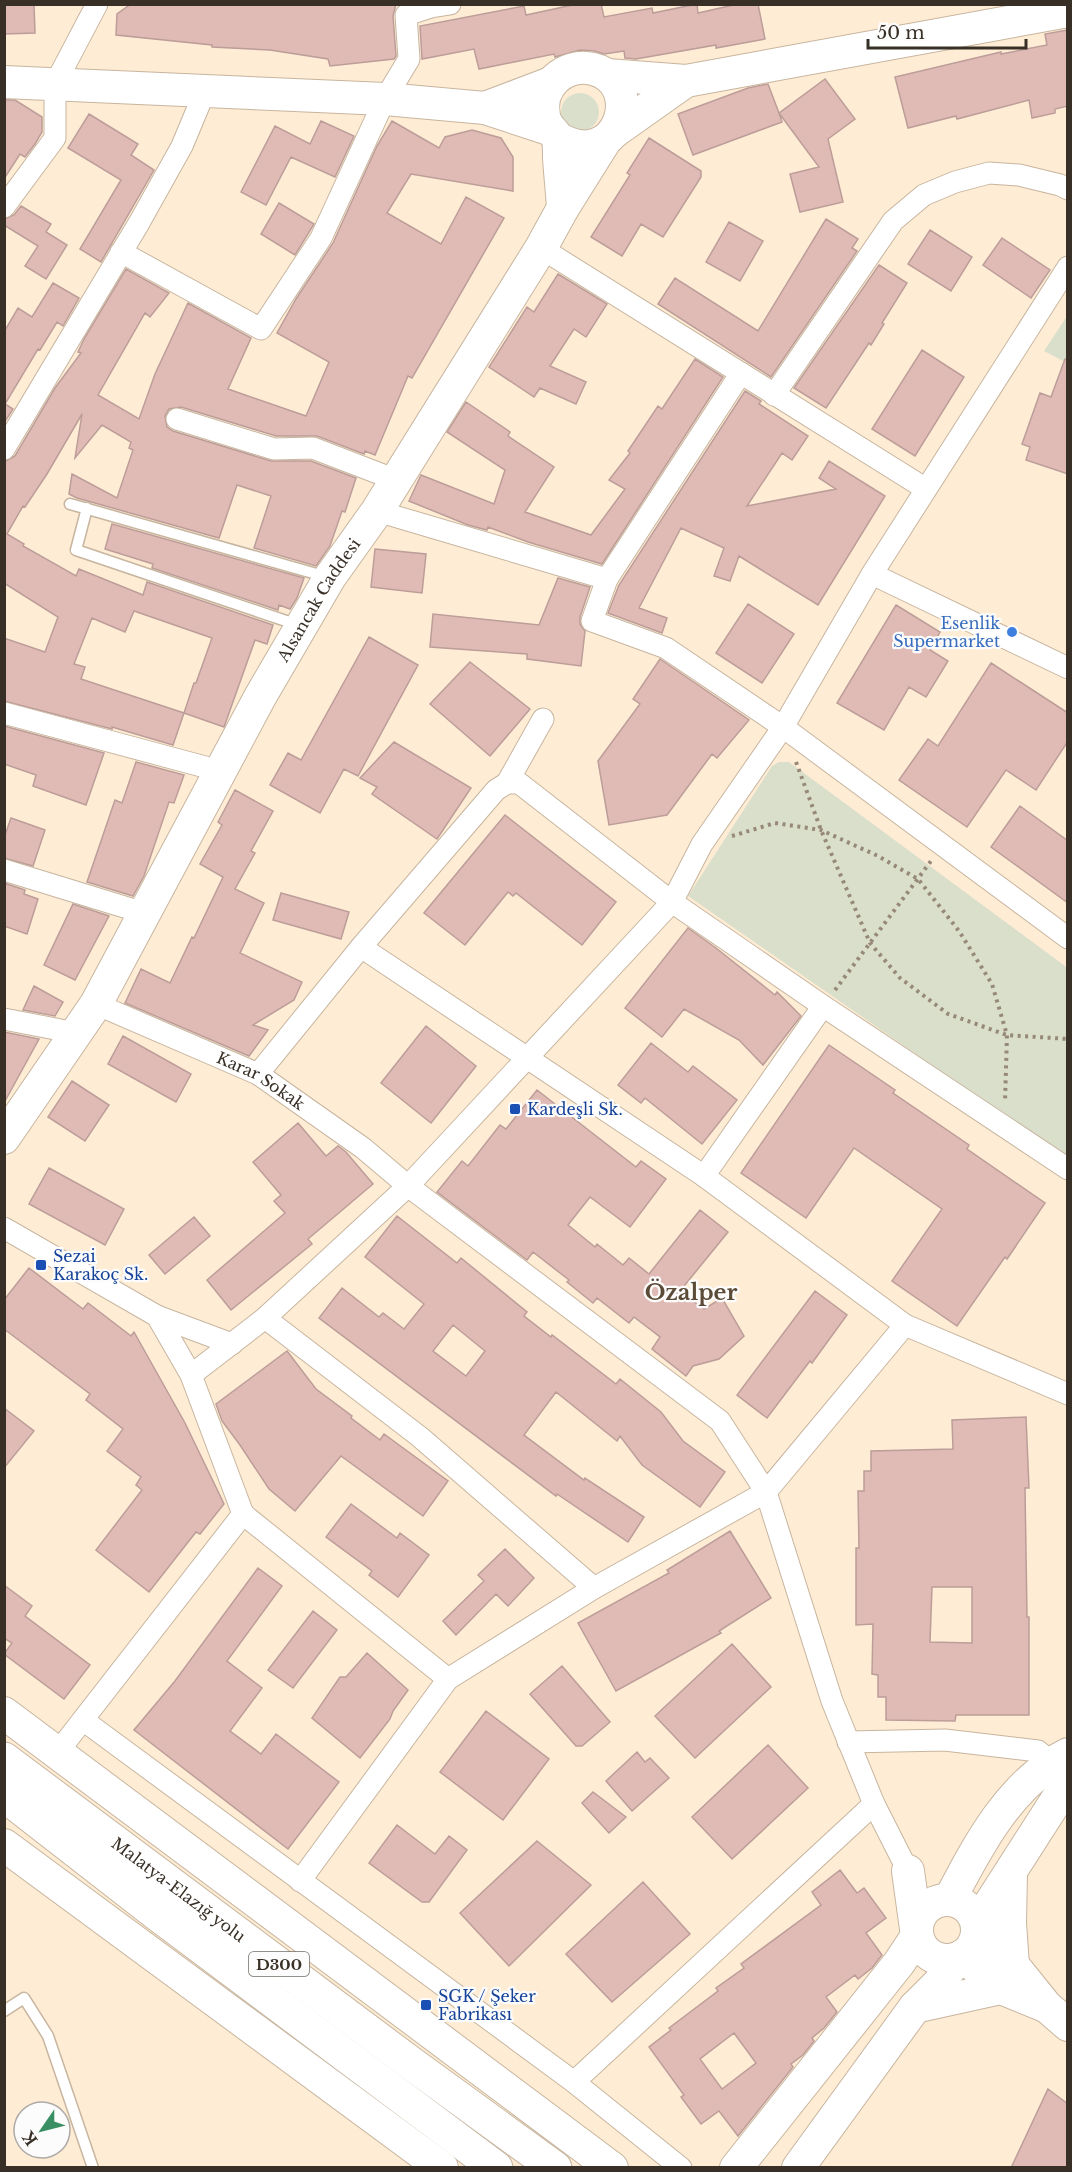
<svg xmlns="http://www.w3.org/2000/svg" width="1072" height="2172" font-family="'Libre Baskerville',serif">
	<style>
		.green { fill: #dadfcb }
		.building { fill: #e0bbb6; stroke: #bc9d99; stroke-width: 1.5; fill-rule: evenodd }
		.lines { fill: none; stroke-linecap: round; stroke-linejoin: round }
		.lane-casing { stroke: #c7b59f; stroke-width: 13 }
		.street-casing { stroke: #c7b59f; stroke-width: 23 }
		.secondary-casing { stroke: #c7b59f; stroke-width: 34 }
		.highway-casing { stroke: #c7b59f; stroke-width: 35 }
		.path { stroke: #978979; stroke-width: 4; stroke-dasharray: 3 4.5; stroke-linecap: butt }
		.lane { stroke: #fff; stroke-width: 10 }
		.street { stroke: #fff; stroke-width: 21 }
		.secondary { stroke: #fff; stroke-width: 32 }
		.highway { stroke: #fff; stroke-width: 33 }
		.shop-dot { fill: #3f7fe0; stroke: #fcfcfc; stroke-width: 2 }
		.transit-dot { fill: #1a4fb4; stroke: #fcfcfc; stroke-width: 2 }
		.labels { text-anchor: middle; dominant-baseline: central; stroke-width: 4.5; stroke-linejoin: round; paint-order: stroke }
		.shield { fill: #fcfcfc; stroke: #736d67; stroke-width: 1.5 }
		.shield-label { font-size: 15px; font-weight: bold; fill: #383027 }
		.street-label { font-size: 16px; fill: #383027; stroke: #fcfcfc }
		.shop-label { font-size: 16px; fill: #366cbe; stroke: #fcfcfc; text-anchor: end }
		.transit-label { font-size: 16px; fill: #164399; stroke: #fcfcfc; text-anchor: start }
		.district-label { font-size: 22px; font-weight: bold; fill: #5b4b37; stroke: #fcfcfc }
	</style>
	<rect width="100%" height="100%" fill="#ffecd4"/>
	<path class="green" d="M561 112a19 19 0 1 1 38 0a19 19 0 1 1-38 0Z
		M1067,316V363L1044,351Z
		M779,762H789L1065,966L1068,970L1067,1159L688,896L772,766Z"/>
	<path class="building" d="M4,4H34L35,33L4,34Z
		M131,4H396L393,16L396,56L394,59L330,66L328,59L270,50L212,47V45L116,35L117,14Z
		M577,4H601L604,17L652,8L653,13L697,4L698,13L738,4H758L765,39L716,48V45L636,59L625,58L624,51L604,54L595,51L580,50L555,57L554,54L479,69L474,49L422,59L420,26L524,6L526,15Z
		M1068,30V106L1055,109V113L1032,118L1029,100L957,119L956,116L908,128L895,77L1001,52V54L1047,45L1045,34Z
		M825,79L855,119L828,139L843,202L800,212L790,174L819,167L779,113L782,122L693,155L678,114L748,88L768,84L779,113Z
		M4,100H15L42,117V132L35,144L25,157L20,154L4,179Z
		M89,114L138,144L131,155L154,170L101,262L80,249L121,180L68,148Z
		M321,121L354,136L335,177L291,157L266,205L241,192L275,126L310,144Z
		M392,121L439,148L445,137L472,130L501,138L513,157V191L411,174L387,213L441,244L466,197L504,218L412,378L408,376L375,455L365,451L364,454L317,436H276L181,407L169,409L165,416L167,427L173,431L271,461H311L356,478L345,512L342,511L330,546L316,566L254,548L271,496L237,485L219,538L77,498L69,494L72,474L117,498L133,450L129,448L131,442L102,425L75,458L82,414L47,474L25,507L23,506L7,534L24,544L23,546L76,576L79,569L143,595L147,582L273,625L267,644L255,640L224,727L184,713L173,745L112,727V729L4,701V638L45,652L58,617L4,583V462L15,456L55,388L81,353L78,352L84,339L126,269L169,293L150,317L145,313L98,395L139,419L155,374L188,303L251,338L228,389L306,416L329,362L277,333L296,299L333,243L377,146ZM134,611L212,638L196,683H194L184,713L81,679L85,667L74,664L92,618L125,632Z
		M649,138L701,171V177L663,237L641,224L622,256L591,237L630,175L627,173Z
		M279,203L314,224L295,255L261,234Z
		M21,206L51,224L46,232L67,245L46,279L25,266L38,246L4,225V219L14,215Z
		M826,219L858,239L852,248L857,251L771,377L658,304L675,278L758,331Z
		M729,222L763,241L740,281L706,262Z
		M930,230L972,257L951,291L908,264Z
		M1002,238L1050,270L1031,298L983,265Z
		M879,265L907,283L882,323L884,324L871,345L869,343L826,408L794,388Z
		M558,274L607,304L586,337L574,329L550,366L586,382L576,404L540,388L534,397L489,367L527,307L534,312Z
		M53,283L79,298L63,326L57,322L40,350L38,349L5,404L13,409L4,423V332L18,308L32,317Z
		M922,350L964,377L915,456L872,429Z
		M695,359L723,377L602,564L528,542L488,527L487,530L468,525L409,501L421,475L494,504L505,470L447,432L466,402L510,432L508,436L554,467L525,512L591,535L625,489L609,480L630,453L628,451L658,406L662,409Z
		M1065,359H1068V474L1026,460L1030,447L1022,444L1040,393L1051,397Z
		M745,391L761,401L759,404L808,436L792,460L782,453L747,506L836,489L819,478L829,461L885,496L818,605L739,556L730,581L714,576L724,548L681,528L639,608L667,618L662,633L608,613L619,585Z
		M112,524L304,578L297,598L290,609L279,605L278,610L152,568L153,564L105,549Z
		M375,549L426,554L422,593L371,587Z
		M558,578L590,587L580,617V624L585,631L581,666L527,659V654L430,647L433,614L539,625Z
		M748,604L794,634L762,683L716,653Z
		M896,605L940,632L930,650L948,661L926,697L909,687L884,730L837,703Z
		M369,637L418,665L358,776L344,769L320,813L270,785L288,753L301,760Z
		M660,659L749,720L717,758L712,754L667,815L609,825L598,761L640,704L633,699Z
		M470,662L530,709L490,756L430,704Z
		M991,663L1068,713V741L1036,790L1006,770L967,827L899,780L928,739L938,746Z
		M4,726L104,753L86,805L33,786L36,775L4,764Z
		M394,742L471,788L437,839L372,794L377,787L360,778Z
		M136,762L184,775L174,803L169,802L144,876L133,896L87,882L115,800L122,803Z
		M235,790L273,811L251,851L255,853L235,889L264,903L240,953L302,982L294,1000L253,1025L268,1030L249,1056L125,1003L141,969L170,983L192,937L194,938L223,877L200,864L222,825L218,822Z
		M1020,806L1068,841V903L991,847Z
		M505,815L616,902L582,945L516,893L513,896L508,892L465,945L424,913Z
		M11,818L45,830L33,866L4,858V838Z
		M4,883L25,890L24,894L38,899L27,934L4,926Z
		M281,893L349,912L341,939L273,920Z
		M73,904L109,916L75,980L44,965Z
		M688,928L716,948L775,995L777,992L801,1016L763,1065L739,1040L684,1009L662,1037L625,1008Z
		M34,986L63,1002L55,1016L23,1010Z
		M426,1026L476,1066L431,1123L381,1083Z
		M4,1032L39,1039L4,1103Z
		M123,1036L191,1074L176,1102L108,1064Z
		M651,1043L688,1072L693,1066L737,1100L702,1144L645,1098L641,1103L618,1085Z
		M829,1045L895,1090L893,1093L969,1145L967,1149L1045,1203L1007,1259L1005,1257L957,1326L892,1281L942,1209L854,1148L806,1218L741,1173Z
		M72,1081L109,1105L85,1141L48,1117Z
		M537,1090L636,1167L641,1161L666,1179L630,1227L590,1197L568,1225L595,1247L597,1244L623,1265L629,1258L649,1274L700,1210L728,1232L680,1291L704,1309L722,1298L744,1336L719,1359L693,1366L686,1376L652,1349L660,1337L634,1317L629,1323L597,1298L593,1303L567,1282L569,1280L533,1252L527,1260L437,1192L462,1161L468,1166L500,1125L506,1129Z
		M298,1123L326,1156L338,1146L346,1152L373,1184L308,1239L312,1244L231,1310L207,1280L285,1213L274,1201L281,1195L253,1162Z
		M49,1168L124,1209L105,1245L29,1204Z
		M397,1216L457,1263L461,1258L527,1312L524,1316L551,1337L552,1335L616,1384L620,1379L661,1412L683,1441L725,1472L700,1507L642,1465L620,1436L617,1441L556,1392L524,1435L584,1480L585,1478L644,1517L628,1542L557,1494L556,1496L319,1318L342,1288L379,1317L383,1313L404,1329L424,1304L365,1257ZM453,1325L485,1351L466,1376L433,1351Z
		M194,1217L210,1236L165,1274L149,1255Z
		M29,1268L83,1309L88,1303L131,1336L134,1332L185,1423L224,1504L200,1534L196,1532L149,1592L96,1550L142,1490L136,1485L141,1477L107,1451L123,1429L86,1400L90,1394L4,1329V1300Z
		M815,1291L847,1315L812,1363L810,1361L767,1418L737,1395Z
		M287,1351L316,1389L352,1416L351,1418L380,1440L384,1434L448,1481L423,1516L341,1456L295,1511L269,1489L240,1445L222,1421L216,1404Z
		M4,1408L34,1431L4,1468Z
		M1026,1417L1029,1488H1025L1027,1617H1029V1715H956L955,1721L886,1720V1697H878V1675L872,1674L873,1624L856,1625V1548H859L858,1491H864V1471H871V1451L953,1449L952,1420ZM932,1587H972V1643L930,1642Z
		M351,1504L397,1538L400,1533L429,1555L398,1597L369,1575L372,1571L326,1537Z
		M730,1531L771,1598L719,1631L721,1633L616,1691L578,1623L669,1573L667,1570Z
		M505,1549L534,1578L508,1606L496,1594L456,1635L443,1621L484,1581L478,1575Z
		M258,1568L282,1586L227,1661L262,1688L230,1731L261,1754L276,1734L339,1782L288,1849L134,1730L175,1681Z
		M4,1585L32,1606L25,1616L90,1665L64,1699L4,1654L12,1643L4,1638Z
		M313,1611L337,1630L293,1688L268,1670Z
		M732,1644L771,1687L695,1758L655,1716Z
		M367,1653L408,1690L393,1711L390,1719L360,1758L312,1718L340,1677H346Z
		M562,1666L610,1722L582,1746H576L530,1694Z
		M486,1711L549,1759L503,1820L440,1772Z
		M768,1745L808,1788L732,1859L692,1817Z
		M637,1752L645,1762L650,1758L669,1778L632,1811L606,1781Z
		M593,1792L626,1817L609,1833L582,1803Z
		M397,1825L435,1854L449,1836L467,1850L429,1902H422L369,1863Z
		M537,1841L591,1885L509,1966L460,1913Z
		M840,1870L857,1893L864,1888L886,1918L866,1933L882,1955L872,1968L858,1979L855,1975L826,1997L837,2012L824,2028L812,2038L814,2041L803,2055L791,2064L793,2067L738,2136L719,2111L701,2124L681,2097L684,2095L649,2047L671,2030L669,2028L718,1991L716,1988L744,1968L741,1964L821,1905L812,1892ZM734,2033L756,2063L722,2089L700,2059Z
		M643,1882L690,1934L612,2002L566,1954Z
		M1048,2089L1068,2104V2168H1011Z"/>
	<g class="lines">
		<g class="lane-casing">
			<path id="lane" d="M70,504L327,577
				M87,508L76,550L298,625
				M4,2011L24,1998L48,2036L93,2168"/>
		</g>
		<g class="street-casing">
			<g id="street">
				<path d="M4,207L55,138V84L97,4"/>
				<path d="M541,248L926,489"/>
				<path d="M121,252L261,329L321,238L385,99L409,59L406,15L431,7L450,4"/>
				<path d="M1068,267L872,574L783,727L1068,938"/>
				<path d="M774,395L893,221L924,195L955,182L989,173L1019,175L1060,185L1068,189"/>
				<path d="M177,419L274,449L313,448L396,480"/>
				<path d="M4,449L139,223L182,146L205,91"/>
				<path d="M377,511L607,579L741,373"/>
				<path d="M872,574L1068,668"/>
				<path d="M4,713L220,771"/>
				<path d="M507,783L543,719"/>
				<path d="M4,870L144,913"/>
				<path d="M361,947L704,1176L905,1325L1068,1394"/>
				<path id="s1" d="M96,1004L258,1074L363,1148L408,1186L720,1421L766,1492L832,1701L874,1804L908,1871"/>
				<path d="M4,1019L76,1033"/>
				<path d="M258,1074L361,947L496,790L507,783H519L672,902L702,844L783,727L666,648L592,621L607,579"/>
				<path d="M704,1176L823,1006"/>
				<path d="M4,1228L157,1316L191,1375L243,1514"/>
				<path d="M157,1316L232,1344"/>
				<path d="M265,1318L420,1437L594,1588"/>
				<path d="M191,1375L265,1318L408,1186L672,902L823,1006L1068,1169"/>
				<path d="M83,1720L574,2082L681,2168"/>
				<path d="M848,1742L945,1740L1038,1751L1051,1762"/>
				<path d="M57,1753L243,1514L448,1679"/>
				<path d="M300,1881L448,1679L594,1588L766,1492L905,1325"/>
				<path d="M574,2082L874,1804"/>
			</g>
		</g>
		<g class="secondary-casing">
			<g id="secondary">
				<path d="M607,75L686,81L614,132"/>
				<path d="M686,81L1068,11"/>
				<path d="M4,82L385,99L485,108"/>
				<path d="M549,129L485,108L551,83"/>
				<path d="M558,138C618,174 648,83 593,69C564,62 538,87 544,116C546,127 555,132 558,139C559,145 559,152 559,158C560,174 562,191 563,208L605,141"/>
				<path id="s2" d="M4,1138L96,1004L260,697L330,577L377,511L541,248L563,208"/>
				<path d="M4,1713L612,2168"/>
				<path d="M4,1845L442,2168"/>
				<path d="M908,1871L916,1929"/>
				<path d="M1011,1873L1010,1924L1013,1965"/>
				<path d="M950,1899C978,1845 1011,1782 1068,1754"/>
				<circle cx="947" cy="1930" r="30"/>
				<path d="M977,1924L1068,1782"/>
				<path d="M977,1929L1013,1965L1046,2006L1068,2025"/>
				<path d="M962,1956L1001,1988L1045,2006"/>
				<path d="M915,2007L1001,1988"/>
				<path d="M736,2168L899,1963L917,1936"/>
				<path d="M798,2168L915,2007L939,1983L958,1958"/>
			</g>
		</g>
		<g class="highway-casing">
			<g id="highway">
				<path id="s3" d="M4,1759L412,2064L555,2168"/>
				<path d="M4,1795L157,1914L496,2168"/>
			</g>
		</g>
		<path class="path" d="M796,762L821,830L870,943L900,978L948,1014L1007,1035L1068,1039
			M732,836L775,823L821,830L878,856L918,879L959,931L992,984L1007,1035L1005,1102
			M835,990L931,861"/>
		<use href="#lane" class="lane"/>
		<use href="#street" class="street"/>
		<use href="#secondary" class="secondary"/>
		<use href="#highway" class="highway"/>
	</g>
	<circle class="shop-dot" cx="1012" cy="632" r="6"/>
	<g class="transit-dot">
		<rect x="509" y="1103" width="12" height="12" rx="3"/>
		<rect x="35" y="1259" width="12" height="12" rx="3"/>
		<rect x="420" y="1999" width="12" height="12" rx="3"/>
	</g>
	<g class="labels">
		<rect class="shield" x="249" y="1952" width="60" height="24" rx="4.5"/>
		<g class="shield-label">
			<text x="279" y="1964">D300</text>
		</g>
		<g class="street-label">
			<text stroke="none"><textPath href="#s2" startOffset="624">Alsancak Caddesi</textPath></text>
			<text stroke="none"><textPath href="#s1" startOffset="182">Karar Sokak</textPath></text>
			<text stroke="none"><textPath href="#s3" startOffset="218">Malatya-Elazığ yolu</textPath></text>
		</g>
		<g class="shop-label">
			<text x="1000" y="623">Esenlik<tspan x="1000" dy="18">Supermarket</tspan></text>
		</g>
		<g class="transit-label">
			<text x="527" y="1109">Kardeşli Sk.</text>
			<text x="53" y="1256">Sezai<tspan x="53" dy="18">Karakoç Sk.</tspan></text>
			<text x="438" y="1996">SGK / Şeker<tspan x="438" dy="18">Fabrikası</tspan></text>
		</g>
		<g class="district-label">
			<text x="691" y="1292">Özalper</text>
		</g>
	</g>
	<rect width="1072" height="2172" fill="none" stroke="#383027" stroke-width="12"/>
	<g transform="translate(42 2130) rotate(235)"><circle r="28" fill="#fcfcfc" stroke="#aeaaa7" stroke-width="1.5"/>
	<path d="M0-4.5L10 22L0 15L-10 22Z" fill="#398f63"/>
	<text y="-9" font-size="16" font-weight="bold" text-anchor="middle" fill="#383027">K</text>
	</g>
	<path d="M868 39v9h158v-9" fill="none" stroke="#383027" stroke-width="3"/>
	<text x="877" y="39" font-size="18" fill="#383027" stroke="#fcfcfc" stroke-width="4.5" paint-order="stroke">50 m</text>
</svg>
